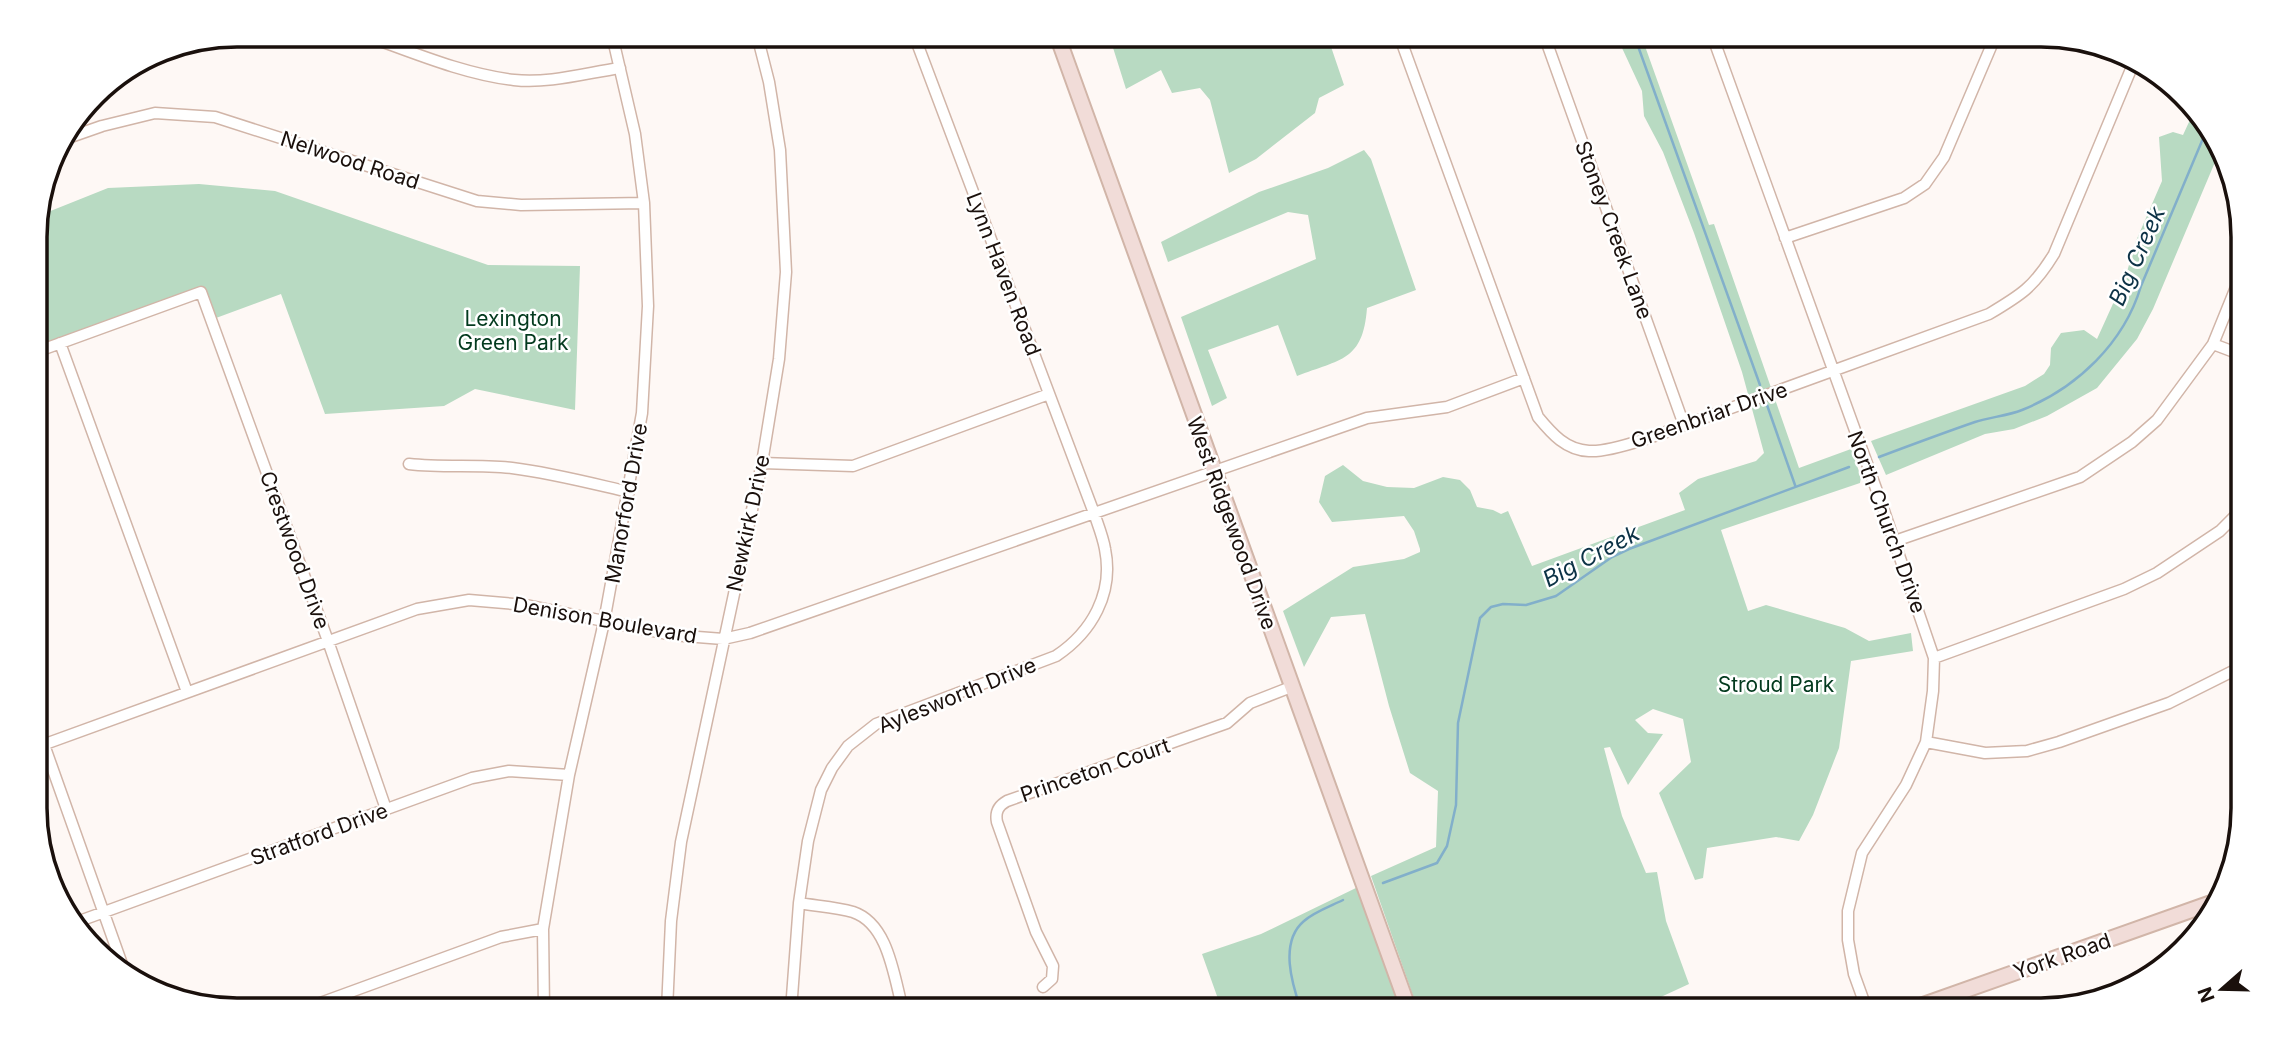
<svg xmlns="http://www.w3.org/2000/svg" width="2278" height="1045" font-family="Inter,sans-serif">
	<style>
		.green { fill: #b8dac2 }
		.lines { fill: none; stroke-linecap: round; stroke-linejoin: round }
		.stream { stroke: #82afca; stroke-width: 2.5 }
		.minor-casing { stroke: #d1b5a8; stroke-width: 13 }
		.secondary-casing { stroke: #d1b5a8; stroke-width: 18 }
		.minor { stroke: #fff; stroke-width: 10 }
		.secondary { stroke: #f1dcd8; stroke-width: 14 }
		.labels { text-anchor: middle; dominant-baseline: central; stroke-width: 5; stroke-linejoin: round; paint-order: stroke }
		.street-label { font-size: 21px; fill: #1a100c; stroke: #fff }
		.park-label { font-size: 21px; fill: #033a1e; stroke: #fff }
		.water-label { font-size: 23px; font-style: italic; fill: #0c3246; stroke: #fff }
		.rim { fill: none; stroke: #1a100c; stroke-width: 3.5 }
	</style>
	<rect width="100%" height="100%" fill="#fef8f5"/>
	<path class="green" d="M1109,35H1327L1344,85L1319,98L1315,113L1256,159L1229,173L1210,100L1200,88L1172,93L1161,70L1126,89Z
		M1616,35H1641L1709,225L1714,224L1799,468L1851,449L1861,477L1860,483L1721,530L1748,611L1766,605L1845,628L1869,641L1911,633L1913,651L1851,661L1839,748L1813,815L1799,841L1776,837L1707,848L1703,878L1695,880L1659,793L1691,762L1683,719L1653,709L1635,720L1648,733L1663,734L1628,785L1610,747L1604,748L1622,816L1646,873L1657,872L1666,921L1689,984L1650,1002L1648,997L1613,1010H1418L1371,876L1436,847L1438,791L1410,773L1389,706L1365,614L1331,617L1304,667L1283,611L1353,567L1404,559L1420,552V549L1414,531L1404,516L1332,522L1319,502L1325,476L1343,465L1363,481L1387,487L1414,488L1443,477L1460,480L1470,490L1477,507L1493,510L1501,514L1508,511L1532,566L1685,510L1679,493L1698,479L1756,461L1764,453L1742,372L1694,233L1663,152L1644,116L1642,91Z
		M2195,109L2201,114L2218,155L2153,309L2137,339L2097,388L2047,416L2014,429L1985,434L1886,475L1871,441L2025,386L2044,374L2050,365L2051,348L2061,333L2084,330L2097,339L2126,275L2136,241L2162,181L2159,137L2173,132L2183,135Z
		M1364,150L1371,159L1416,290L1367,308C1363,361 1341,359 1297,376L1278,325L1208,350L1227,398L1212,406L1181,317L1316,259L1308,215L1288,212L1168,262L1161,242L1259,192L1328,168Z
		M199,184L275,191L488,265L580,266L575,410L475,389L444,406L325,414L281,294L216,318L208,297L199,290L36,347L35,224L38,216L108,188Z
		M1358,887L1399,1006L1390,1010H1222L1202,954L1261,934Z"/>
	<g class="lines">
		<path class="stream" d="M1634,35L1760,385
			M1767,405L1795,485
			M1879,457C1911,445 1943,433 1975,422C1990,417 2007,416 2022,410C2077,388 2124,343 2141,286L2207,129
			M1383,883L1437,863L1447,846L1456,805L1458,723L1480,618L1491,607L1503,604L1526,605L1556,596L1612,557L1629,549L1849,467
			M1301,1010C1292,984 1279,942 1304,921C1314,912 1331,906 1343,900"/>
		<g class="minor-casing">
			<path id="minor" d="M364,35C412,52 463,74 514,80C548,84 586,73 620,68
				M1399,35L1538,417C1552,434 1566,450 1589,451C1615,453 1685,425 1712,415C1804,381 1896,348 1989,314C2021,295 2034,287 2054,254L2134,62
				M1544,35L1684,425
				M1712,35L1882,505L1934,658L1933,691L1926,742L1906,785L1862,853L1848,911V940L1854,974L1867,1010
				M62,140L102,126L155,113L215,117L477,201L521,205L644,203
				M1785,238L1904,198L1925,184L1944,157L1996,35
				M60,343L187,692
				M2213,344L2242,355
				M36,352L201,292L328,641L386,809
				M762,463L853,466L1049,394
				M409,464C443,468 478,464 512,468C552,473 590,483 629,492
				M1895,541L2080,477L2132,442L2157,420L2213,344L2241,275
				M1934,658L2124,589L2157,573L2220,531L2242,509
				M37,725L123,967
				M1926,742L1985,753L2027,751L2059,742L2169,703L2243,666
				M37,747L417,609L469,600L526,605L672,635L723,639L750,633L1367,418L1447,407L1524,378
				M799,903C816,906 836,907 853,912C889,924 894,978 903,1010
				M74,923L472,778L509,771L569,775
				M1043,987L1052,979L1053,966L1036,932L997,822C995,812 998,806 1007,801L1227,723L1250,703L1291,687
				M301,1010L501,937L543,929
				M544,1010L543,929L569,775L604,622L642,413L648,306L644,203L635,134L612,35
				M667,1010L671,921L681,842L762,463L779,359L786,272L780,150L769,82L757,35
				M791,1010L799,903L808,841L821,790L832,768L848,746L876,724L1056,656C1092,632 1114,593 1105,549C1103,537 1098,525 1094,513L914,35"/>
		</g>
		<g class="secondary-casing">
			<path id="secondary" d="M1057,35L1409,1010
				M1909,1010L2214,902"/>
		</g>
		<use href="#minor" class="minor"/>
		<use href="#secondary" class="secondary"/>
	</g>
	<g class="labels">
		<g class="street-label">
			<text transform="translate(350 160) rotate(18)">Nelwood Road</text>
			<text transform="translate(1614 230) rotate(70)">Stoney Creek Lane</text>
			<text transform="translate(1004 274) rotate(69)">Lynn Haven Road</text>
			<text transform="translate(1709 415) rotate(-19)">Greenbriar Drive</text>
			<text transform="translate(626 503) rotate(-80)">Manorford Drive</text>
			<text transform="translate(1887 522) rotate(70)">North Church Drive</text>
			<text transform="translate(748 523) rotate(-78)">Newkirk Drive</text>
			<text transform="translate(1232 523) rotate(70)">West Ridgewood Drive</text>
			<text transform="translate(295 550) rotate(70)">Crestwood Drive</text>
			<text transform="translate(605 620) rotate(10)">Denison Boulevard</text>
			<text transform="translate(957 695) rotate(-22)">Aylesworth Drive</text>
			<text transform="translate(1095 770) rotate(-19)">Princeton Court</text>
			<text transform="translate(319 834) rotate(-20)">Stratford Drive</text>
			<text transform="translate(2062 956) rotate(-19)">York Road</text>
		</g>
		<g class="park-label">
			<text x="513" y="318">Lexington<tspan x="513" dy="24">Green Park</tspan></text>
			<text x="1776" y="684">Stroud Park</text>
		</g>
		<g class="water-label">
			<text transform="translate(2137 256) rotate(-66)">Big Creek</text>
			<text transform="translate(1591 556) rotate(-28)">Big Creek</text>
		</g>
	</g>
	<path d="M0 0H2278V1045H0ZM237 47H2041A190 190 0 0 1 2231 237V808A190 190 0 0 1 2041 998H237A190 190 0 0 1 47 808V237A190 190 0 0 1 237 47Z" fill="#fff" fill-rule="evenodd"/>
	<path class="rim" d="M237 47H2041A190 190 0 0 1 2231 237V808A190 190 0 0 1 2041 998H237A190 190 0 0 1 47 808V237A190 190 0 0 1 237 47Z"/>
	<g transform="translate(2222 989) rotate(250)" stroke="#ffffff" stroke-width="5" paint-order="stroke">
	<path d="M0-5L12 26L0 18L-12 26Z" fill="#1a100c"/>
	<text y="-10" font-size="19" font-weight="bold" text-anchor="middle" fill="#1a100c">N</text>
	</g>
</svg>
